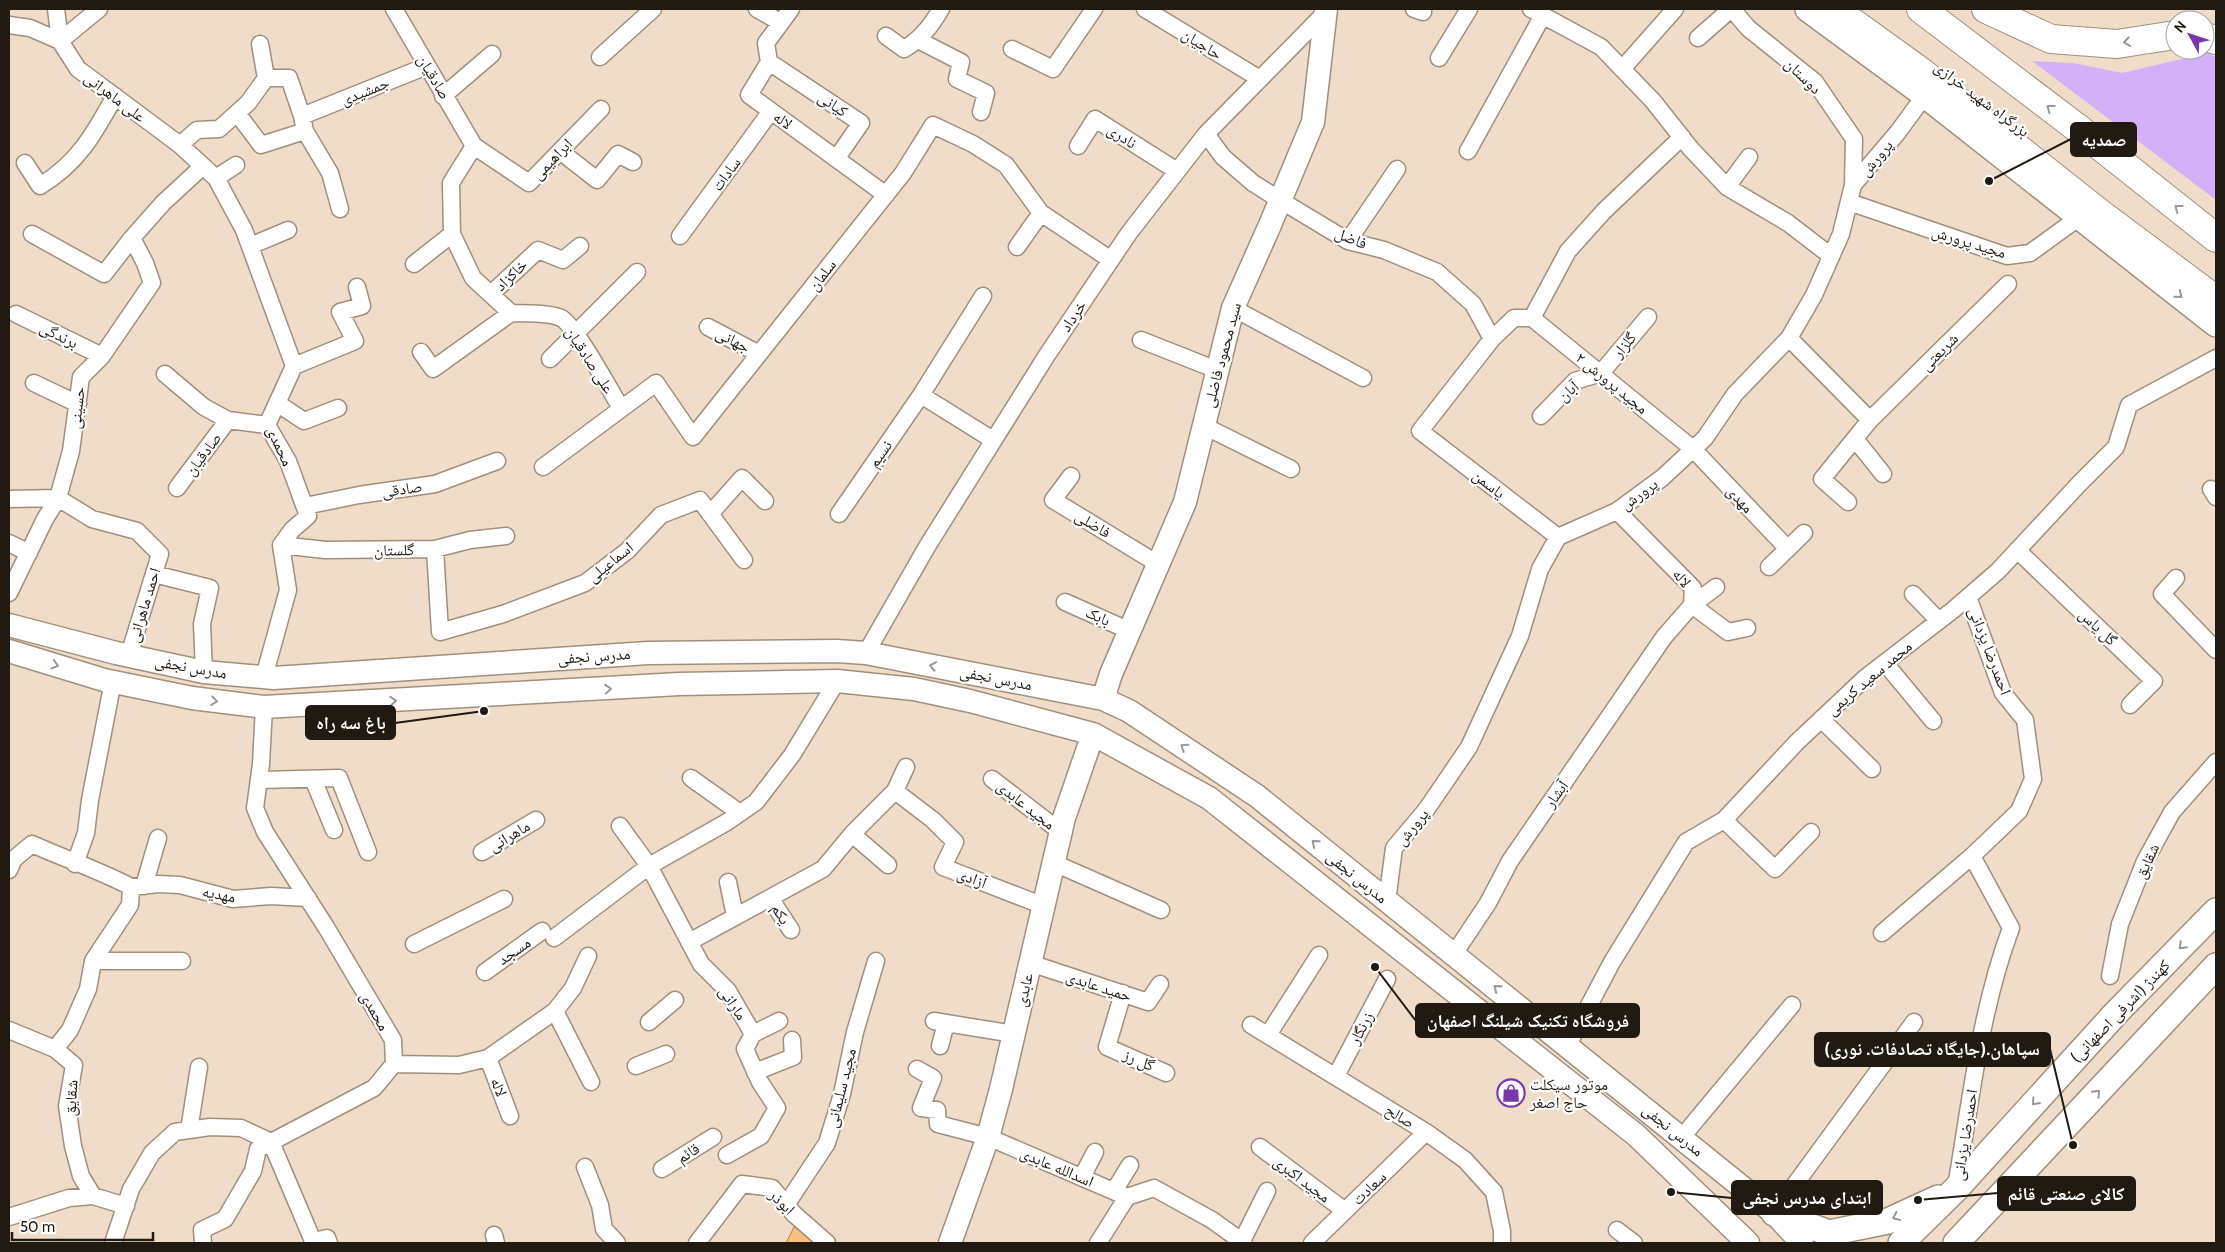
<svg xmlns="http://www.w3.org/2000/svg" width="2225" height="1252" font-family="Cabin,'Noto Naskh Arabic',sans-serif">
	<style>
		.green { fill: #d3b1f8 }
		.building { fill: #f9bf80; stroke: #ae865a }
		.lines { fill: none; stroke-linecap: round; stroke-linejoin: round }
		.street-casing { stroke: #a08f7d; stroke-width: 19 }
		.secondary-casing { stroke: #a08f7d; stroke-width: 25 }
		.primary-casing { stroke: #a08f7d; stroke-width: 28 }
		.highway-casing { stroke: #a08f7d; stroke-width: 30 }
		.street { stroke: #fff; stroke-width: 16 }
		.secondary { stroke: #fff; stroke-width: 22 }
		.primary { stroke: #fff; stroke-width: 25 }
		.highway { stroke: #fff; stroke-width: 28 }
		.oneway { stroke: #9b9895 }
		.labels { text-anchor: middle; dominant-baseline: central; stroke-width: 4.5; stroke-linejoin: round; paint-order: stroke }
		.street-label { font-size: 16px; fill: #201a13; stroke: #fff }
		.poi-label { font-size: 16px; fill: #201a13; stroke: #fff; text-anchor: start }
		.leader { fill: none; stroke: #201a13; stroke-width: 2 }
		.callout-dot { fill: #201a13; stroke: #fff; stroke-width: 2 }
		.callout { fill: #201a13; stroke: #201a13; stroke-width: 2 }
		.callout-label { font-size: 18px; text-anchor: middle; font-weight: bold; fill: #fff }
	</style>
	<rect width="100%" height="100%" fill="#efddca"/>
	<path class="green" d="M2207,53L2216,57V200L2032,61L2073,63L2122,73Z"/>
	<path class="building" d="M794,1227L823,1243H786Z"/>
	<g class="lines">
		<g class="street-casing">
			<path id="street" d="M56,9L60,41L78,69L180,145L216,178L244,230L294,366L267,425L288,461L308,516L292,530L281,545L288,590L264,677
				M394,9L474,146L529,183L601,109
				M757,9L780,22
				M791,9L766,43L769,62L749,95L886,195
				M1145,9L1260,79
				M1414,9L1423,12
				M1531,9L1601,47L1653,101L1691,149L1727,187L1788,223L1831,256
				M1732,9L1748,28L1815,82L1854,139L1853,185
				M9,25L30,28L60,41L99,9
				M886,36L904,49C921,39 931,26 941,9
				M1698,38L1731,9
				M918,40L961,62L957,79L986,93L981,112
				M1012,49L1053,69L1094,9
				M600,57L653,9
				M1439,58L1469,9
				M769,62L861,123L836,159
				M1622,69L1675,9
				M266,78H289L302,116L305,131L330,173L340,209
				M443,96L492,54
				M237,113L261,145L305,131
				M302,116L427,66
				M1206,134L1223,157L1253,183L1280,200L1348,241L1384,250L1437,272L1473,304L1492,339
				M180,145L197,130L219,129L248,103L266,78L260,44
				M474,146L451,183L452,234L473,278L511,313C522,313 552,313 561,318C575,325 611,392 621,408
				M1078,146L1095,119L1177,171
				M560,151L597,180L618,154L633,162
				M1468,151L1543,15
				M25,163L40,186C78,163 94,134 115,96
				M216,178L236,165
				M1727,187L1749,157
				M1849,202L2007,256L2030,253L2081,216
				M32,234L104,274L132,238
				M680,236L771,111
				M1348,241L1397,169
				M250,246L288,230
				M1017,247L1041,213
				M414,264L452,234
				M491,294L538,250L563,260L580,246
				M1233,308L1363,378
				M16,314L102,356
				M1532,318L1693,449L1788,549
				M708,327L759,354
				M1789,338L1870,420L1822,479L1848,502
				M1141,340L1217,370
				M421,352L433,369L511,313
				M550,359L637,272
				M294,366L355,341L340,312L362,306L357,287
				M165,374L204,407L228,420L267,425
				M34,383L78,404
				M921,395L993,440
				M277,403L304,421L338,408
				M1541,416L1575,381L1601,373L1648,317
				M1870,420L2008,284
				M1204,426L1291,469
				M1855,439L1883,474
				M543,467L656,383L693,437L903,173L933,125L973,144L1006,165L1041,213L1111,260
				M1071,476L1053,500L1158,564
				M177,488L228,420
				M2211,489L2216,497
				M9,499L58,498L92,519L137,531L160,554L129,655
				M305,506L359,495L435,484L497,461
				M1617,511L1693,588L1692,605L1728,632L1747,628
				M710,514L742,478L765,501
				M839,514L921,395L983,296
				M1558,537L1420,431L1492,339L1514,318H1532L1568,251L1604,211L1682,137
				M9,543L29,553
				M281,545L325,550L435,549L470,540L506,536
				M435,549L440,632L503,614L585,583L627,551L661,515L700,500L744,560
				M2017,550L2154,681L2130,705
				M1769,567L1804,533
				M154,574L210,588L202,624L204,672
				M2176,578L2162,594L2216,650
				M9,593L45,519L58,498L71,451L81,377L102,356L152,283L145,263L132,238L163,203L203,166
				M1913,594L1939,621
				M1065,602L1130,631
				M866,653L928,545L1047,355L1129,233L1206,134L1325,13
				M1885,663L1933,721
				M1821,719L1872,769
				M691,778L740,813
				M313,779L334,830
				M992,779L1061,832
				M260,780L339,778L368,852
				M895,791L933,820L955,842L943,867L1044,906
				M1724,820L1775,869L1811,832
				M620,826L649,866L701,964L728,991L753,1034L745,1049L760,1082L777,1108L761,1136L727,1155
				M852,834L888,865
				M482,852L536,820
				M1054,863L1161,910
				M75,864L86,833L90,800L113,681
				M9,870L14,859L32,844C65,859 99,870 131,887L130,905L93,961L88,989L70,1030L55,1049
				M728,882L735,916
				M144,886L158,838
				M131,887L158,884L180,885L233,899L271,896L308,898
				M770,898L791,930
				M1387,901L1394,848L1426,810L1469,747L1520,636L1540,569L1558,537L1617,511L1662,478L1705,438L1735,394L1789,338L1814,295L1841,234L1853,185L1898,132L1925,95
				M1882,933L1972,856L2019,811L2033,779L2025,720L2003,693L1968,597
				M554,938L649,866L727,822L756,802L792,755L837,681
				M689,942L823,869L852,834L895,791L906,767
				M414,944L504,899
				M1454,954L1488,903L1510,861L1664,637L1692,605L1716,587
				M93,961H182
				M1030,963L1148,1002L1160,984
				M485,972L542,931
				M2110,976L2120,924L2145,861L2172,812L2216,762
				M1123,993L1107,1047L1166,1073
				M555,1011L591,1082
				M934,1021L1014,1034
				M649,1022L675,1000
				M1251,1025L1426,1132L1465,1160L1494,1192L1502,1231V1243
				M9,1030L55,1049L74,1065L67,1106L73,1146L81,1176L93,1196L126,1206
				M753,1034L779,1021
				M1268,1035L1319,955
				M1568,1045L1612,962L1686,842L1724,820L1797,742L1865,678L1953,610L1998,571L2079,484L2116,447L2129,405L2216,358
				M940,1046L946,1023
				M488,1058L510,1116
				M394,1064L459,1065L488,1058L555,1011L573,988L588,956
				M636,1066L666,1054
				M917,1069L933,1078L921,1108L937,1110L938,1124L988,1137L1127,1197
				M755,1072L793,1057L792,1040
				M1336,1076L1387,979
				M189,1130L199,1067
				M1682,1137L1792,1005
				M1260,1147L1345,1211
				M585,1167L600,1205L604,1229L617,1243
				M662,1169L713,1137
				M1082,1177L1095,1152
				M1956,1187C1971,1100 1980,1011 2011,928L1972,856
				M1114,1191L1130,1165
				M1127,1197L1154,1188L1212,1220L1244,1243
				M786,1205L827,1143L842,1094L855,1032L876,961
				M1774,1213L1914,1022
				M9,1217L69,1198L93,1196
				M1617,1230L1634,1243
				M494,1235L496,1243
				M1242,1241L1267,1191
				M113,1243L131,1189L152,1153L175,1132L210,1127L241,1128L271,1142L313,1241L327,1238L329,1243
				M203,1243L202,1230L225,1219L253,1171L258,1149L374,1088L394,1064L393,1040L326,927L265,832L255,808L261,764L264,707
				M697,1243L742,1184L772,1188L794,1214L827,1243
				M1098,1243L1127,1197
				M1312,1243L1426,1132"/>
		</g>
		<g class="secondary-casing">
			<path id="secondary" d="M9,625L116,653L204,672L274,678L648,653L837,651L866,653L1103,699L1129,711L1257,796L1774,1213L1802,1243
				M9,651L104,680L192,698L264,707L679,684L837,681L914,689L970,701L1093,734L1209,798L1636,1135L1748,1243
				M1103,699L1111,674L1185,502L1233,308L1270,225L1313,122L1326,9
				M950,1243L988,1137L1001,1089L1064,818L1093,734"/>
		</g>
		<g class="primary-casing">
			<path id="primary" d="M1808,9L1925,95L2216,324
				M1774,1213L1829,1233L1888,1221L1938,1198
				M1901,1243L1956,1189L2116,1013L2216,911
				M1956,1243L2216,966"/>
		</g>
		<g class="highway-casing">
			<path id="highway" d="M1834,9L1920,71L2102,215L2216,300
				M1921,9L2080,130L2216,238
				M1986,9L2051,39L2117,44L2175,35
				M2205,37L2216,40"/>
		</g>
		<use href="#street" class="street"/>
		<use href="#secondary" class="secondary"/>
		<use href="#primary" class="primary"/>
		<use href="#highway" class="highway"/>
	</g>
	<defs><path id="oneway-chevron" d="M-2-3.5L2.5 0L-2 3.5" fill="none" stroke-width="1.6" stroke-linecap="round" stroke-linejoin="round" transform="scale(1.25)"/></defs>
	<g class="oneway">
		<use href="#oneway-chevron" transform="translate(2127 42) rotate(170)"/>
		<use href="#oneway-chevron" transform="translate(2050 108) rotate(-143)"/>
		<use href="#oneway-chevron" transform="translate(2178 208) rotate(-142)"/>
		<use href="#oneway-chevron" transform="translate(2179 295) rotate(39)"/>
		<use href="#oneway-chevron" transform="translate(55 665) rotate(17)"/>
		<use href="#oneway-chevron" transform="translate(933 666) rotate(-169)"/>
		<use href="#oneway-chevron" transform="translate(608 689) rotate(-4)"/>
		<use href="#oneway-chevron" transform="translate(214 701) rotate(7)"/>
		<use href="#oneway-chevron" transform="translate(393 701) rotate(-3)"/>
		<use href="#oneway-chevron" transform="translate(1184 747) rotate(-146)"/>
		<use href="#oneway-chevron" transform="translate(1315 843) rotate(-141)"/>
		<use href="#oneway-chevron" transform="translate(2182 946) rotate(135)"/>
		<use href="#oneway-chevron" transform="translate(1497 988) rotate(-141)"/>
		<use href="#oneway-chevron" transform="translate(2097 1093) rotate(-47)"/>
		<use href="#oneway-chevron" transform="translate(2035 1102) rotate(132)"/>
		<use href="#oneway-chevron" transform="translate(1896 1217) rotate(155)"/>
	</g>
	<defs>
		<g id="shop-ring" transform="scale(1.4375)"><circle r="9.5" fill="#fff" stroke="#7837ab" stroke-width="1.5"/><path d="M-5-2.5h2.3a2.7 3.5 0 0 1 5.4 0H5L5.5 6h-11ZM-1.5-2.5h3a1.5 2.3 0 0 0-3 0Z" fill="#7837ab"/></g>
	</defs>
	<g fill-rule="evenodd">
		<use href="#shop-ring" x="1511" y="1093"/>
	</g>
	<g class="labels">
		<g class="street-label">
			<text transform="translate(1202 44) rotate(32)">حاجیان</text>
			<text transform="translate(1803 76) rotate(44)">دوستان</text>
			<text transform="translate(434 77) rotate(59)">صادقیان</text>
			<text transform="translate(365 91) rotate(-22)">جمشیدی</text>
			<text transform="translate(115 97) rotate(37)">علی ماهرانی</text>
			<text transform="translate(1982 99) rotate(37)">بزرگراه شهید خرازی</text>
			<text transform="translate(833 104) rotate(34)">کیانی</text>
			<text transform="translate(783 120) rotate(36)">لاله</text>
			<text transform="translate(1122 136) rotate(33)">نادری</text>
			<text transform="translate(1876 158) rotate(-50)">پرورش</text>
			<text transform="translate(552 159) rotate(-46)">ابراهیمی</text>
			<text transform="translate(726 174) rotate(-54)">سادات</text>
			<text transform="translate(1351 238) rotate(22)">فاضل</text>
			<text transform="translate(1969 242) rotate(17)">مجید پرورش</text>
			<text transform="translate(511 275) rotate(-44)">خاکزاد</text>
			<text transform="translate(822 275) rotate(-52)">سلمان</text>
			<text transform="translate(1073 316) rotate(-56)">خرداد</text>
			<text transform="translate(59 335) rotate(26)">برندگی</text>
			<text transform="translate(733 340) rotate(27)">جهانی</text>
			<text transform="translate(1624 345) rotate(-50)">گلزار</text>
			<text transform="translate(1939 352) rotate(-45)">شریعتی</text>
			<text transform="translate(1222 355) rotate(-75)">سید محمود فاضلی</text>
			<text transform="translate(590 360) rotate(57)">علی صادقیان</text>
			<text transform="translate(1612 383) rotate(39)">مجید پرورش ۲</text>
			<text transform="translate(1568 391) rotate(-40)">آبان</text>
			<text transform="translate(77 408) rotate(-83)">حسینی</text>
			<text transform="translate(280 446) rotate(65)">محمدی</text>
			<text transform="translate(203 454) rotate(-53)">صادقیان</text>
			<text transform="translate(880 454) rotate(-55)">نسیم</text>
			<text transform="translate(1489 484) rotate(38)">یاسمن</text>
			<text transform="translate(402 489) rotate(-8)">صادقی</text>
			<text transform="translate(1639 494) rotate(-36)">پرورش</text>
			<text transform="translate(1740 499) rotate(47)">مهدی</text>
			<text transform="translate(1093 524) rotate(31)">فاضلی</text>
			<text transform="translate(394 550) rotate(-1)">گلستان</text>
			<text transform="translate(610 562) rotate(-39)">اسماعیلی</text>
			<text transform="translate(1682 578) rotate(50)">لاله</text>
			<text transform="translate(144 605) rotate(-73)">احمد ماهرانی</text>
			<text transform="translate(1098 616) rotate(24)">بابک</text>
			<text transform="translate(2098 627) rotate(43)">گل یاس</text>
			<text transform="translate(1990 651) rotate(69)">احمدرضا یزدانی</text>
			<text transform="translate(594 656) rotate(-4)">مدرس نجفی</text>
			<text transform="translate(191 667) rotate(10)">مدرس نجفی</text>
			<text transform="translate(996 678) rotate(11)">مدرس نجفی</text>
			<text transform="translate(1869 678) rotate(-40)">محمد سعید کریمی</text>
			<text transform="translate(1556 794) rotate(-55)">آبشار</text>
			<text transform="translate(1026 805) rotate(38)">مجید عابدی</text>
			<text transform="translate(1412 827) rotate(-51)">پرورش</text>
			<text transform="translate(509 836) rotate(-31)">ماهرانی</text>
			<text transform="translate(2147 861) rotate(-65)">شقایق</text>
			<text transform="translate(1357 877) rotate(39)">مدرس نجفی</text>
			<text transform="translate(972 878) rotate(21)">آزادی</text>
			<text transform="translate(219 894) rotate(11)">مهدیه</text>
			<text transform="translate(781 914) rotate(58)">یکم</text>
			<text transform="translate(514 951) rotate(-35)">مسجد</text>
			<text transform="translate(1099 986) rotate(18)">حمید عابدی</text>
			<text transform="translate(1024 990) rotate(-77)">عابدی</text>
			<text transform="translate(733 1003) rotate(56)">مارانی</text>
			<text transform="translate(375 1011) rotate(60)">محمدی</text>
			<text transform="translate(2120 1011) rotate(-46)">کهندژ (اشرفی اصفهانی)</text>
			<text transform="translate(1361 1028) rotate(-62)">زرنگار</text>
			<text transform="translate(1139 1060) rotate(24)">گل رز</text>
			<text transform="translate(499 1087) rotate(69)">لاله</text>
			<text transform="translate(841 1088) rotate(-76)">مجید سلیمانی</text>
			<text transform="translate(71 1098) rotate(-87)">شقایق</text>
			<text transform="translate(1400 1116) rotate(32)">صالح</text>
			<text transform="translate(1673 1130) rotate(39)">مدرس نجفی</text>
			<text transform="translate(1965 1135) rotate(-81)">احمدرضا یزدانی</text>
			<text transform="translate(688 1153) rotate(-32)">قائم</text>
			<text transform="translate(1057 1167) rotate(23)">اسدالله عابدی</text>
			<text transform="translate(1302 1179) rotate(37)">مجید اکبری</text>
			<text transform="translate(1369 1188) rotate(-44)">سعادت</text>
			<text transform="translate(782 1202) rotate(44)">ابوذر</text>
		</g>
		<g class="poi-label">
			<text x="1530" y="1084">موتور سیکلت<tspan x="1530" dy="18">حاج اصغر</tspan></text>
		</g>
	</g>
	<path class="leader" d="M1989 181L2071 139M484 711L395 723M1375 967L1416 1021M2073 1145L2050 1049M1918 1200L1998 1193M1671 1192L1732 1198"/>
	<g class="callout-dot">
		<circle cx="1989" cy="181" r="5"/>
		<circle cx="484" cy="711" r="5"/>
		<circle cx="1375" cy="967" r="5"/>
		<circle cx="2073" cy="1145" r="5"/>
		<circle cx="1918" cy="1200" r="5"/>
		<circle cx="1671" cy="1192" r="5"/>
	</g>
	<g class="callout">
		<rect x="2071" y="123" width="65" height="33" rx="5"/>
		<rect x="306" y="706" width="89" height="33" rx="5"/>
		<rect x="1416" y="1004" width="223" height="33" rx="5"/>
		<rect x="1815" y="1033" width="235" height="33" rx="5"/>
		<rect x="1998" y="1177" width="137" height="33" rx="5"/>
		<rect x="1732" y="1181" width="150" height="33" rx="5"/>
	</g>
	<g class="callout-label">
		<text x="2104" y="146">صمدیه</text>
		<text x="351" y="729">باغ سه راه</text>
		<text x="1528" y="1027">فروشگاه تکنیک شیلنگ اصفهان</text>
		<text x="1932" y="1055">سپاهان.(جایگاه تصادفات. نوری)</text>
		<text x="2066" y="1200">کالای صنعتی قائم</text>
		<text x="1807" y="1204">ابتدای مدرس نجفی</text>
	</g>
	<rect width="2225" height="1252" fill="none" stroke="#201a13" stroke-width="20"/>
	<g transform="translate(2190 35) rotate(310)"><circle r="24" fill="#ffffff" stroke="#a6a3a1"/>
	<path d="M0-4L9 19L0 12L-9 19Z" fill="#7837ab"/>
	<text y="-8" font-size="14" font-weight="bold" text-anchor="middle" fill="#201a13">N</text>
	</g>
	<path d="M12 1232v8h141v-8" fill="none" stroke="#201a13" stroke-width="2.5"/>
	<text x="20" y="1232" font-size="15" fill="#201a13" stroke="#ffffff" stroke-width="4" paint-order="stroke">50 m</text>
</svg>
